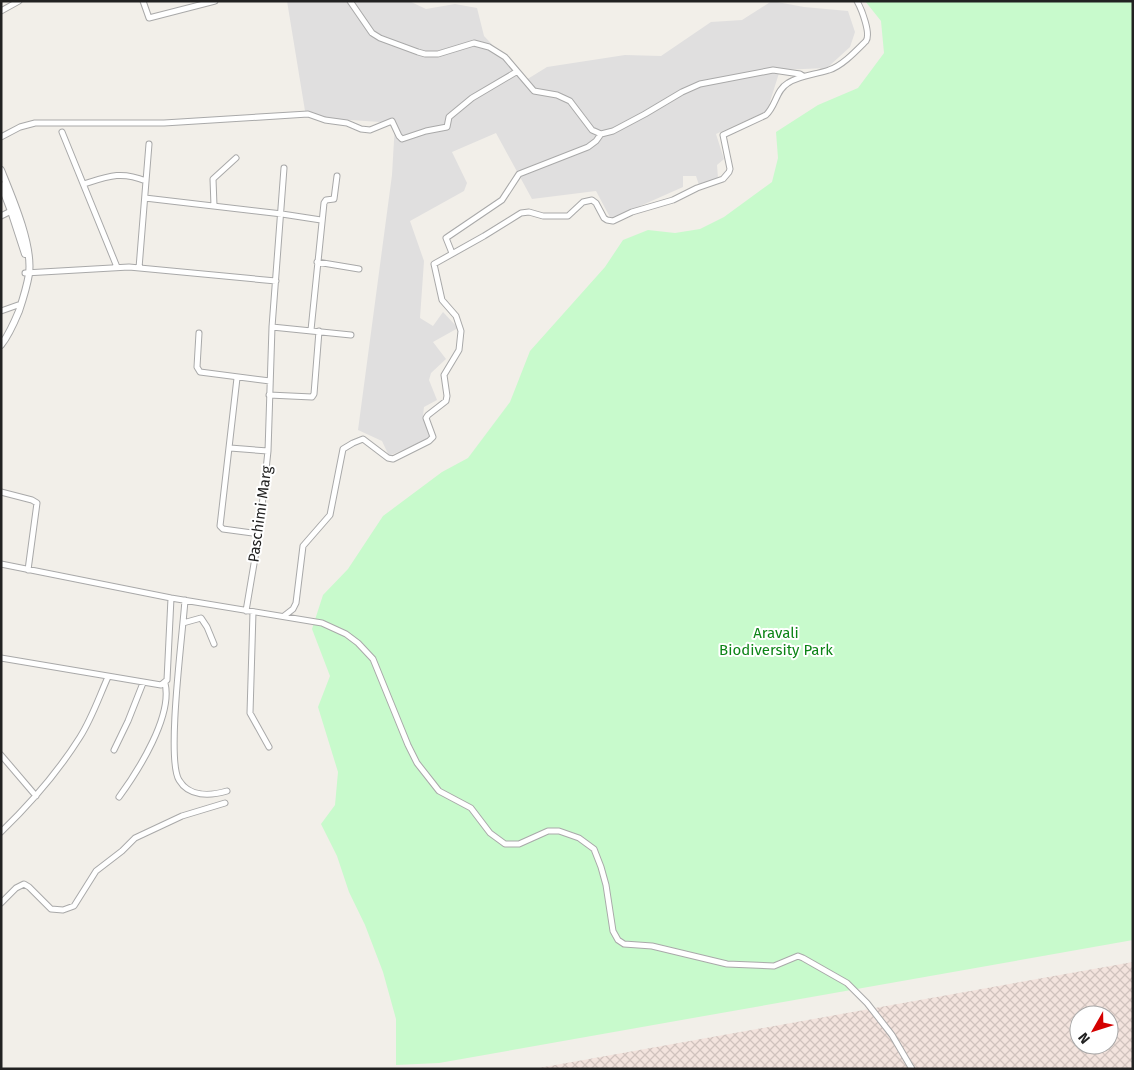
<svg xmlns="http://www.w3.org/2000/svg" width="1134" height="1070" font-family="'Fira Sans',sans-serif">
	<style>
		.residential { fill: #e0dfdf }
		.military { fill: url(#military-cross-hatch); fill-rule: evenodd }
		.park { fill: #c8facc }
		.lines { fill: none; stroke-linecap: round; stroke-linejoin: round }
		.minor-casing { stroke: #a9a9a9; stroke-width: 7 }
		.tertiary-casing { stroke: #a9a9a9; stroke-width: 8 }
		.minor { stroke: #fff; stroke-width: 5 }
		.tertiary { stroke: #fff; stroke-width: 6 }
		.labels { text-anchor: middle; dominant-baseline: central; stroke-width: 4; stroke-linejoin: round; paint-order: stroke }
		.street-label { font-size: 15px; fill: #222; stroke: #fff }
		.park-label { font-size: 15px; fill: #0c8416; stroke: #fff }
	</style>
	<defs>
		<pattern id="military-cross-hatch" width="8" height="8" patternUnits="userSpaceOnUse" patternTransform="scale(1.25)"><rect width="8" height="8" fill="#f3e3dd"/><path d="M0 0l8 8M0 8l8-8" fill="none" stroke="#d0c2bd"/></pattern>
	</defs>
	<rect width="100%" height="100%" fill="#f2efe9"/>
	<path class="residential" d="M287,1H409L426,9L455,4L477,8L484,36L526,80L547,67L625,55L661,56L711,22L742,20L772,1L804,7L848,11L855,32L850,47L827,68L780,70L767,111L716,134L724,159L717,165L718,178L699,185L696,176H683V187L611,219L596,191L532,199L496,133L452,152L467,183L464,191L410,221L424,261L420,318L433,326L443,312L458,328L433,342L446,359L431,373L429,380L437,400L424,407L423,416L430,438L389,456L382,441L358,430L392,175L395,123L306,117Z"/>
	<path class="military" d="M1133,962V1069H533ZM1079,1015H1109V1045H1079Z"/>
	<path class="park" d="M865,1H1133V940L439,1063L396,1065V1019L383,972L365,925L349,892L337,856L321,824L335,805L338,772L318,707L330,676L312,629L323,595L348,569L383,516L442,472L468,458L510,402L530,351L605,267L623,240L648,230L675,233L700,229L724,217L772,182L778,158L776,132L818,105L858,88L884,53L881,21Z"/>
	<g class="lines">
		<g class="minor-casing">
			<path id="minor" d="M143,1L149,18L215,1
				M350,1L372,33L380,38L418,52L425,54H438L474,43L489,47L505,57L534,91L557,95L570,101L592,130L601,134L613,131L645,114L682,92L700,84L773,70L800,74L803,76
				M1,11L19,1
				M62,132L117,267
				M1,137L20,127L35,123H164L308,114L325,120L347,123L361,129L370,130L392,121L399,136L402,139L426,131L447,127L449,117L472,98L516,72
				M84,184C109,176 121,171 146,181
				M145,198L282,214L321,220
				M214,206L213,179L236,158
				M1,216L11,211
				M452,253L446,238L502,200L519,174L588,147L596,141L601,134
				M317,262L359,269
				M139,268L149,144
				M25,273L129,267L276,281
				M1,311L18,305
				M272,327L351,335
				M311,330L324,203L326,200L334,199L337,176
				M199,333L197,367L200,372L270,381
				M237,378L220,526L223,529L259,534
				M269,395L312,397L314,394L319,331
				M230,448L268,451
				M1,492L32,500L37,503L28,570
				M1,564L171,598L322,623L346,634L358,643L373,659L408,745L417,763L439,791L471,808L490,833L505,844H519L548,831H559L579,838L594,849L601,867L606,885L613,931L618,940L624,944L652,946L727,964L774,966L798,956L803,958L847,983L867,1003L892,1035L912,1069
				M185,600C183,631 166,759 179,780C189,797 210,796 227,791
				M246,611L259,534L268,451L272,327L284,168
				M253,612L250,713L269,747
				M284,616L293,609L296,603L303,546L330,515L343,449L353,443L363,439L388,458L393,459L429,441L433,437L426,418L428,415L446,401L447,396L444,375L459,350L461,331L456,316L442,300L434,264L484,236L521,213L529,212L543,216H568L583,202L592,200L596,203L604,218L607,220L613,221L632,212L673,200L697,188L723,179L729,172L730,169L723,135L766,115C776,106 776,90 788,83C800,75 814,75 829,70C842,66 856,51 866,41C871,34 862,10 857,1
				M183,623L201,618L207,627L214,644
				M1,658L161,685L167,680L171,598
				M114,750L128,721L143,683
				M1,755L36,796
				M119,797C138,771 173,716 165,683
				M1,832C31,803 58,772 80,737C92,718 99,697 108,677
				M1,903L16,888L24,884L29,887L51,909L63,910L74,906L96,871L122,851L135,838L182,816L225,803"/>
		</g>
		<g class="tertiary-casing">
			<path id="tertiary" d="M1,170C12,197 33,245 29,274C27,286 23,299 19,311C14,323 9,335 1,345
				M1,185L11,211L25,254"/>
		</g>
		<use href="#minor" class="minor"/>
		<use href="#tertiary" class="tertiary"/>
	</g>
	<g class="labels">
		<g class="street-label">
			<text transform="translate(260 514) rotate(-82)">Paschimi Marg</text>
		</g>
		<g class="park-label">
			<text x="776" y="633">Aravali<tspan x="776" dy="17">Biodiversity Park</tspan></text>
		</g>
	</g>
	<rect width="1134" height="1070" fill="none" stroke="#222222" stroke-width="5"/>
	<g transform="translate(1094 1030) rotate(231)"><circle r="24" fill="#ffffff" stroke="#a7a7a7"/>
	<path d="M0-4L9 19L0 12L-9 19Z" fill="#d40000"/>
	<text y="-8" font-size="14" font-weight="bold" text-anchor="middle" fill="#222222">N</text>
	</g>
</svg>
